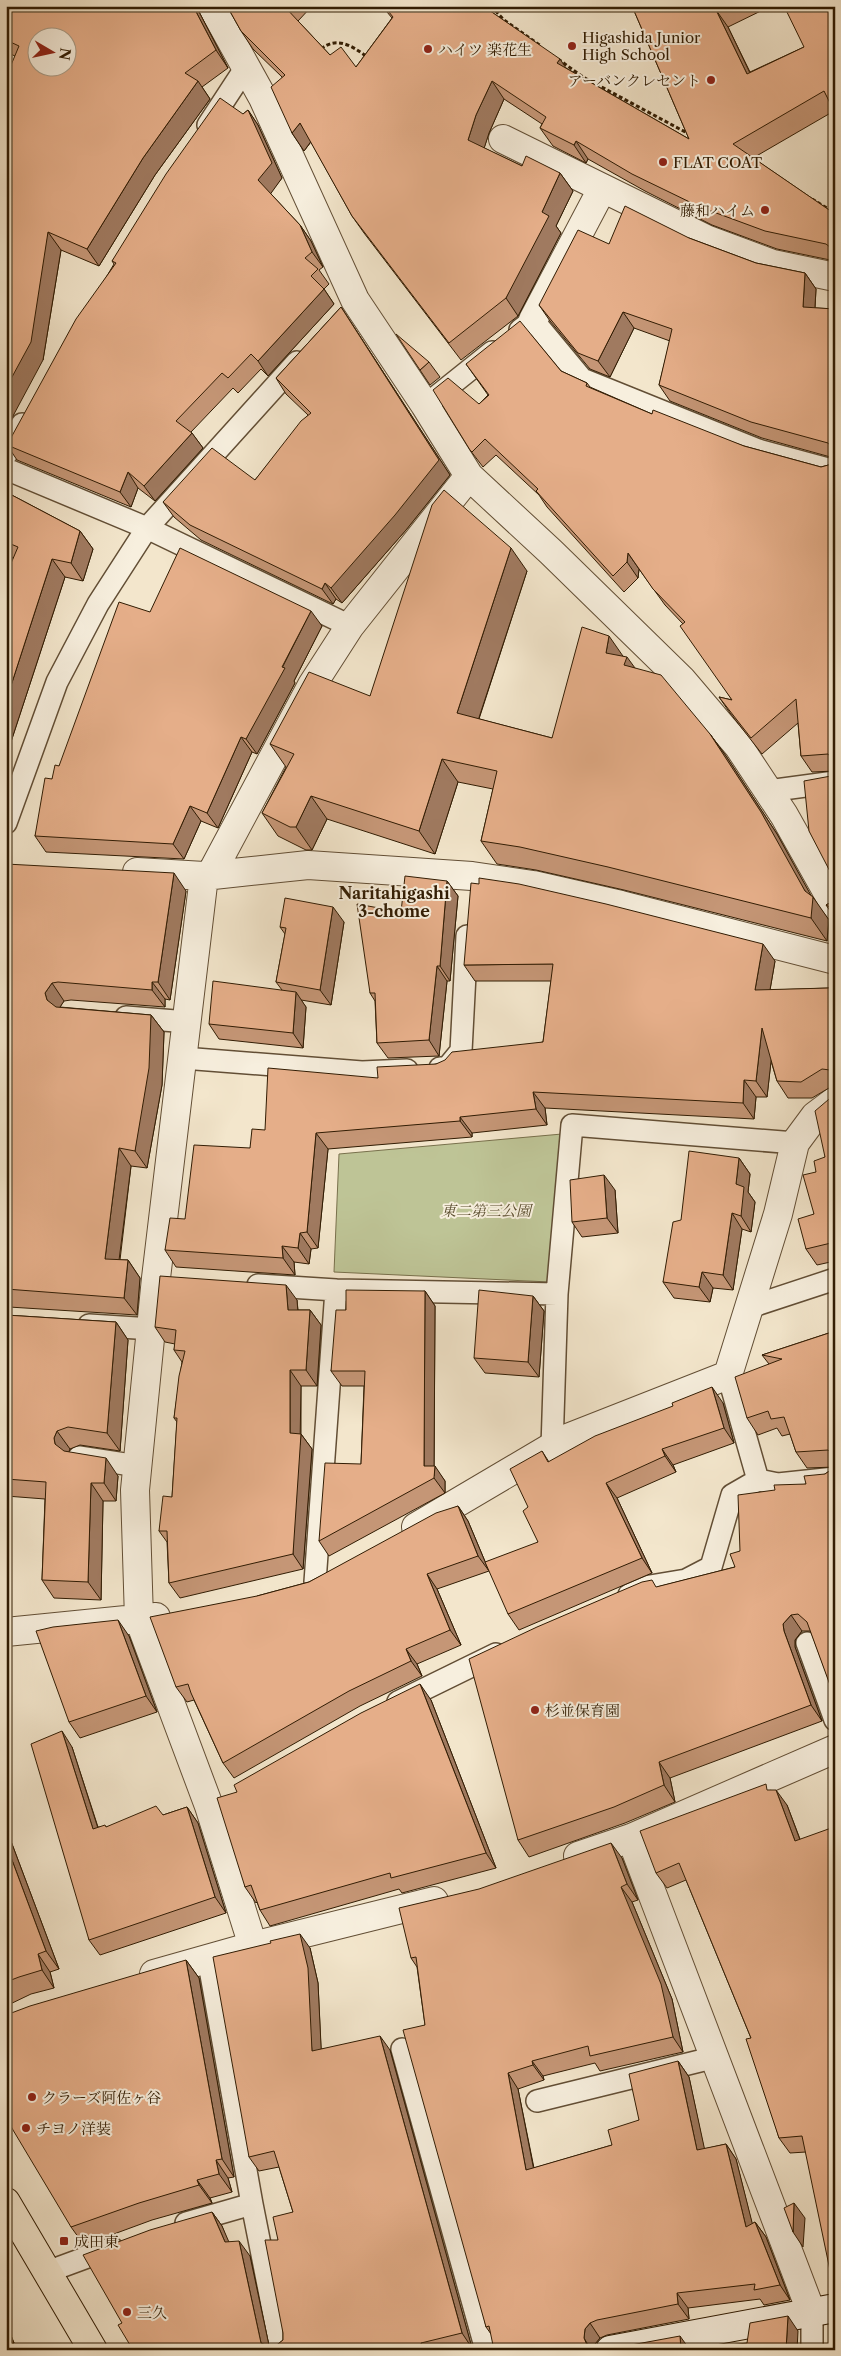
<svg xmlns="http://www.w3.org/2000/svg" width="841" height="2356" font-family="'Libre Caslon Text','Noto Serif JP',serif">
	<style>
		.green { fill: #bec496; stroke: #78704c }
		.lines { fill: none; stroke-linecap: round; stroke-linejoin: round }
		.service-casing { stroke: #624e35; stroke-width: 24 }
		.minor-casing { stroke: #624e35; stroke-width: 30 }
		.secondary-casing { stroke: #311c03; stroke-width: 30 }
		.primary-casing { stroke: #311c03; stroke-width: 30 }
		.path { stroke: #311c03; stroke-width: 3; stroke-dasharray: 4 2.5; stroke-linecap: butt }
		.service { stroke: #f7efde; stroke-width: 21 }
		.minor { stroke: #f7efde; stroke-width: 28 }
		.secondary { stroke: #f7efde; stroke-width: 28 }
		.primary { stroke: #f3e6cc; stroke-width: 28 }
		.wall { fill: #c59676; stroke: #311c03 }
		.shaded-wall { fill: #a07a60; stroke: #311c03 }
		.building { fill: #e5ae89; stroke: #311c03; fill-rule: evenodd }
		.poi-dot { fill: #8f2418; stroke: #f7efde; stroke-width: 2 }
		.labels { text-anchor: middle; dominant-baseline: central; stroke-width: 4; stroke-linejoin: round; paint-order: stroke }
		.poi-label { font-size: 15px; fill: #311c03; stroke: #f7efde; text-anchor: start }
		.park-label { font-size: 15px; font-style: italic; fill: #5b4e2f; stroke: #f7efde }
		.neighbourhood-label { font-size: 16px; font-weight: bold; fill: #311c03; stroke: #f7efde }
	</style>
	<rect width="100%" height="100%" fill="#f3e6cc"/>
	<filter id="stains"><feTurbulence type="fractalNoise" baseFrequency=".004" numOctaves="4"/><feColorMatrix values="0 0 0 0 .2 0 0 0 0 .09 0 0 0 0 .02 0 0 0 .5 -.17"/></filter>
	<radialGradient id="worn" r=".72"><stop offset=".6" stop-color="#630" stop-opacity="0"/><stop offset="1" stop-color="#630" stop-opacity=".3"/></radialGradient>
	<path class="green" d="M562,1134L550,1282L334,1272L339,1154Z"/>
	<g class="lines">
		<g class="service-casing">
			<path id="service" d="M208,125L246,67
				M520,330L533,320L582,379L758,450L835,471
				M432,400L492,352
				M6,455L22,424
				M6,469L147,528L350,626
				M768,791L835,782
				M6,823L57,682L98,604L147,528L297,362
				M126,1017L188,1022
				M183,1058L362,1072L407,1070
				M440,1068H447L461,1051L467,936
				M258,1285L336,1290L557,1294L552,1447
				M557,1294L572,1125L795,1143
				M750,1307L835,1279
				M89,1325L152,1329
				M728,1375L758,1480
				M79,1457L138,1466
				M315,1582L336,1290
				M629,1595L650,1586L686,1580L711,1567L732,1495L758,1480L778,1484L835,1478
				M807,1643L835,1720
				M398,1702L496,1654
				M208,1958L252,2204L281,2350
				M402,2049L486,2350
				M537,2101L716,2057
				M186,2223L252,2204
				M47,2272L112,2248
				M812,2314V2350"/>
		</g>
		<g class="minor-casing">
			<path id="minor" d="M212,6L263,98L355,300L425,405L469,476L551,552L682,680L739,747L784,815L835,906
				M503,139L706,239L773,264L835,277
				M533,320L602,189
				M137,872L204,876L308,865L472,876L533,885L621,905L835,960
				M211,874L312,685L350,626L469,476
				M204,876L156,1278L135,1490L139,1619L209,1806L253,1946
				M416,1527L565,1439L728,1375L778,1214L795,1143L815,1116L835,1101
				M6,1632L156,1617
				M631,1838L812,2314
				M578,1856L631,1838L835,1749
				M154,1974L253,1946L434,1901"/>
		</g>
		<g class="secondary-casing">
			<path id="secondary" d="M610,2350L835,2308"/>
		</g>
		<g class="primary-casing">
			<path id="primary" d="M6,2202L93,2350"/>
		</g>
		<path class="path" d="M491,6L504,20L541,46
			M321,49C337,36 352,46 366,56
			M558,59L583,77L689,134
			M812,199L835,213"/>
		<use href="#service" class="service"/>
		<use href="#minor" class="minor"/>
		<use href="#secondary" class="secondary"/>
		<use href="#primary" class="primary"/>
	</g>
	<path class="wall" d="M6,6H196L228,68L202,87L210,99L155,175L99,266L61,250L43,360L15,56L6,52Z
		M227,6H312L298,21L330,55L356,67L392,18L382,6H484L566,68L689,139L632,6H771L728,27L750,72L804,47L834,111L753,158L835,214V261L777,249L712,225L645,191L588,159L586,163L553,146L540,128L542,124L504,99L489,133L484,148L522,166L560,173L573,191L556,226L561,233L518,316L461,360L364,233L352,216L311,142L304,151L292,133L282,77L253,49L241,31Z
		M248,110L258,125L282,178L270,193L300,225L311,241L323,267L319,270L329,284L324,289L334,304L268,376L261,369L238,393L233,388L191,432L203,448L155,501L138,488L131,507L17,460L7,445L114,264L112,261L243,114Z
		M689,238L756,263L805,273L816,289L815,308L835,309V771L812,772L801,756L798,723L762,754L730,713L719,697L732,700L683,624L665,605L639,569L638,578L624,592L547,507L539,495L496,455L483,467L470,450L479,404L488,395L466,364L561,371L587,383L590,387L652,414L744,446L821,467L832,464L834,458L762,438L670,401L659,385L670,341L634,328L610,377L590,369L550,321L539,305L609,244Z
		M341,307L450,475L406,530L342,603L336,599L333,604L201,540L174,517L163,502L255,480L308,415L286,394L276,378Z
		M429,362L440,377L430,385L420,370Z
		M6,492L80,531L93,549L83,581L65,577L6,757V575L13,558L6,555Z
		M527,571L479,719L552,738L623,656L634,668L710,734L726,756L777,834L811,896L829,920L827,941L624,890L536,870L497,864L481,841L493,789L458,782L435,854L327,819L312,850H306L278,836L262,813L286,767L270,744L370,696Z
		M150,612L322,626L294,681L295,683L257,754L252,752L218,828L201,821L184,859L46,852L35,836L52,779L59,766Z
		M6,864L186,891L170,1000L165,999V1007L71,1000L64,1001L60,1007L151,1015L164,1032L162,1085L147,1168L131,1166L120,1260H128L140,1278L137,1315L9,1307H6Z
		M447,881L458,896L450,981H447L439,1056L388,1058L377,1043L375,1001L370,993L401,912Z
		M835,900V918L826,905Z
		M344,922L331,1005L301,1000L306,1007L303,1048L219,1039L209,1024L282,990L276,982L285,934L280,927Z
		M775,961L770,990L829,988L835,981V1086L834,1085L812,1098H788L777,1081L771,1061L767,1097H756L754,1119L545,1108L547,1125L472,1133V1137L328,1149L318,1248L311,1249L309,1264L294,1262L295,1275L176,1267L165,1250L185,1219L250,1148L265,1130L378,1078L436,1064L543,1042L551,981H475L464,965Z
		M835,1094V1261L817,1265L806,1249L814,1214L816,1172L825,1157Z
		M739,1158L750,1174L748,1192L755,1202L751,1232L742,1229L733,1290L713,1288L710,1302L674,1298L663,1282Z
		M615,1190L618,1233L582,1237L572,1222Z
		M425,1291L435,1306L434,1466L445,1481V1493L329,1556L319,1541L361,1464L364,1386H342L331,1371L346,1310Z
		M533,1296L544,1311L539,1377L485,1373L474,1358Z
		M297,1300L298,1310H310L321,1325L317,1386H301V1434L312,1449L303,1569L180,1598L169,1583L167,1542L159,1531L172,1497L177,1422L174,1418L182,1362L174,1350L175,1344L165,1342L155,1327Z
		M6,1315L116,1322L128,1340L120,1451L80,1445L70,1449L68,1452L118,1476L116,1501H103L101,1600L54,1598L42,1580L45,1499L6,1496Z
		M835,1331V1697L811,1632L810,1631H802L795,1640V1647L822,1721L670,1778L675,1802L625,1823L529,1857L518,1840L657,1587L735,1567L740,1551L775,1490L806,1484L825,1474L835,1467L807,1468L796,1452L790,1434L782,1436L777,1428L758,1435L747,1418L769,1364L762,1355Z
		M723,1403L734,1443L673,1465L676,1472L617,1498L652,1573L519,1630L508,1614L538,1542L542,1451L549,1462Z
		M458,1506L468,1521L489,1571L437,1589L461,1645L417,1664L422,1676L360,1706L234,1778L223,1763L194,1700L187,1702L176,1687L257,1596L309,1582Z
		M129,1636L157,1712L80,1738L69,1722Z
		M431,1700L496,1868L402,1893L399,1889L270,1926L260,1910L257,1902L256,1903L245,1887L237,1792Z
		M72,1747L98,1827H107L163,1815L187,1807L198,1823L226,1913L100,1955L89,1940Z
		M6,1753L10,1762L6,1763Z
		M771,1790L787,1805L800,1839L806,2152L790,2153L779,2138L751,2038L686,1880L667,1888L656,1873Z
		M6,1828L59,1969L50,1972L54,1988L31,1994L6,2006Z
		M622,1858L638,1900L632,1902L672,1999L683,2052L600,2071L595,2063L543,2076L544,2080L518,2089L534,2168L612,2145L639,2120L678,2061L689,2077L704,2149L726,2144L736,2159L752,2224L755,2222L766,2237L790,2300L764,2305L760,2299L688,2308L689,2319L607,2335L600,2338L595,2344V2350L491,2334L486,2327L425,2025L417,1967L411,1958Z
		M310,1948L318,1983L321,2049L390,2050L472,2348L463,2350H133L122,2323L212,2212L222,2226L228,2242L250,2256L269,2346L273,2348L283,2340V2333L278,2240L293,2212L279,2167L259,2171L249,2157Z
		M186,1960L199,1978L234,2177L228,2178L232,2192L210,2198L212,2203L152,2220L84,2245L71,2227Z
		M6,2323L14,2343L8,2345L10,2350H6Z"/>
	<path class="shaded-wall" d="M193,6H196L228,68L216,50Z
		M716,10L728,27L759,92L747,74Z
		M560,59L572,77L557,63Z
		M198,81L210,99L155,175L99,266L87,249L143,158Z
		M492,81L504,99L489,133L481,158L468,140L476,115Z
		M248,110L258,125L282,178L269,196L258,180Z
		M300,123L312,140L304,151L292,133Z
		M576,141L588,159L586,163L574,145Z
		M560,173L573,191L556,226L561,233L518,316L506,298L542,212Z
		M300,225L311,241L323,267L312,252Z
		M48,232L61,250L43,360L6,429V388Z
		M805,273L816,289L814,323L803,307Z
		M324,289L334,304L268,376L258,361Z
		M341,307L450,475L406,530L342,603L331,588Z
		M623,312L634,328L610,377L598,361Z
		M192,433L203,448L155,501L144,486Z
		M128,472L138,488L131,507L120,492Z
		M80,531L93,549L83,581L71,563Z
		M511,548L527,571L473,736L457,713Z
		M628,553L639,569L638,578L627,562Z
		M52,559L65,577L6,757V701Z
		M325,583L336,599L333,604L322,589Z
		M311,611L322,626L294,681L295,683L257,754L246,739Z
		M609,636L625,659L627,657L643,679L606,653Z
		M710,734L726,756L777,834L813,899V897L829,920L827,941L811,918L805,891Z
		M241,737L252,752L218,828L207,813Z
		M442,759L458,782L435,854L419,831Z
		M311,796L327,819L312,850L296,827Z
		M190,806L201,821L184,859L173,844Z
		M174,873L186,891L170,1000L158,982Z
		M447,881L458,896L450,981L440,966Z
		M333,907L344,922L331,1005L320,990Z
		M763,944L775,961L767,1007L755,990Z
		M437,966L447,981L439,1056L429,1040Z
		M152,982L165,999V1007L152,990Z
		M52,983L64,1001L58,1010L47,1000L45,993Z
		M296,992L306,1007L303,1048L293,1033Z
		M151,1015L164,1032L162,1085L147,1168L135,1151Z
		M762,1028L773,1044L767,1097L756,1081Z
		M744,1080L756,1097L754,1119L743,1103Z
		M533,1092L545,1108L547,1125L536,1109Z
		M460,1117L472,1133V1137L460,1121Z
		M316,1133L328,1149L318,1248L307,1232Z
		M119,1148L131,1166L117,1276L105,1259Z
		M739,1158L750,1174L748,1192L755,1202L751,1232L741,1216L736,1184Z
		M604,1175L615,1190L618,1233L607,1218Z
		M732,1213L742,1229L733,1290L723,1275Z
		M300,1233L311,1249L309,1264L298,1248Z
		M831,1234L835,1240V1249L831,1243Z
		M282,1246L294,1262L295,1275L283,1258Z
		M128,1260L140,1278L137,1315L124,1298Z
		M702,1272L713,1288L710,1302L699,1287Z
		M286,1285L297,1300L299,1326L288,1310Z
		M425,1291L435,1306L434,1476L435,1466L445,1481V1493L434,1478L424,1466Z
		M533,1296L544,1311L539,1377L528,1362Z
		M310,1310L321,1325L317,1386L306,1370Z
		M116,1322L128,1340L120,1451L107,1433Z
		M290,1370L301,1386L300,1445L301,1434L312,1449L303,1569L293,1554L290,1433Z
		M712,1387L723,1403L734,1443L724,1428Z
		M57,1431L70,1449L67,1456L55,1444L54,1438Z
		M662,1449L673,1465L676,1472L665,1456Z
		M106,1458L118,1476L116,1501L104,1483Z
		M91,1483L103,1501L101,1600L88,1582Z
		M606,1483L617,1498L652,1573L642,1558Z
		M458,1506L468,1521L489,1571L478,1556Z
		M427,1574L437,1589L461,1645L450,1630Z
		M791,1615L802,1631L795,1640V1647L822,1721L811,1705L784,1631L783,1624Z
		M118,1620L129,1636L157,1712L146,1696Z
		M406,1649L417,1664L422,1676L411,1661Z
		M420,1684L431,1700L496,1868L486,1853Z
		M62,1731L72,1747L103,1844L93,1829Z
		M659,1762L670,1778L675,1802L664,1785Z
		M776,1790L787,1805L806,1856L795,1841Z
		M187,1807L198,1823L226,1913L215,1897Z
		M6,1828L59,1969L46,1951L6,1844Z
		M611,1843L622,1858L638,1900L627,1884Z
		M621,1887L632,1902L672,1999L683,2052L673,2037Z
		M300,1934L310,1948L318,1983L322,2066L312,2051Z
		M38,1954L50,1972L54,1988L42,1970Z
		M186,1960L199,1978L234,2177L222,2159Z
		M380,2036L390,2050L472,2348L462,2333Z
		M532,2061L543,2076L544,2080L533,2065Z
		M678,2061L689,2077L708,2165L697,2150Z
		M508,2073L518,2089L537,2186L526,2170Z
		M726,2144L736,2159L757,2242L746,2227Z
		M216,2160L228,2178L232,2192L219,2174Z
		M197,2180L210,2198L212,2203L199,2185Z
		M794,2203L805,2218L803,2247L793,2232Z
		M212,2212L222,2226L235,2256L225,2242Z
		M755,2222L766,2237L790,2300L780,2285Z
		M239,2241L250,2256L270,2350L261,2343Z
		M677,2293L688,2308L689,2319L678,2304Z
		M788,2316L798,2331L797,2350H786Z
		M6,2323L14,2343L6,2332Z
		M590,2323L600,2338L595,2344V2350H591L584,2338L585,2329Z
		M680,2336L690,2350H681Z
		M6,2342L8,2345L10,2350H6Z
		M421,2343L425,2350H422Z"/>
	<path class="building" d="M6,6H193L216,50L185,73L198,81L143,158L87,249L48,232L31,342L6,388V77L19,46L6,40ZM38,38H68V68H38Z
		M227,6H284L330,55L341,47L356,67L393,17L384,6H483L560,59L557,63L689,139L632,6H723L716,10L747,74L804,47L784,6H835V113L824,91L733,144L835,214V251L826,244L765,231L700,207L632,174L576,141L574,145L540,128L546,117L492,81L476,115L468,140L522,166L526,156L560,173L542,212L549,216L506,298L449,343L352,216L300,123L292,133L271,87L285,75L241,31Z
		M220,98L243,114L248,110L272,163L258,180L300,225L312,252L305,258L318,269L311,276L324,289L258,361L251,354L228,378L222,373L176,421L192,433L144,486L128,472L120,492L7,445L76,319L116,263L112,261L166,174Z
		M625,206L689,238L756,263L805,273L803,307L835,309V451L828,443L751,422L659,385L672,329L623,312L598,361L578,353L539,305L578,230L609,244Z
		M341,307L439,460L395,515L331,588L325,583L322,589L190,525L163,502L212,448L255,480L301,421L311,413L276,378Z
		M520,321L561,371L587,383L586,386L652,414L653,410L744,446L821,467L832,464L835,456V762L828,754L801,756L796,699L751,738L719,697L732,700L680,626L685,622L653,589L628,553L627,562L613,576L536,491L538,489L485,439L472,452L470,450L433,390L448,378L479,404L489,395L466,364Z
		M396,334L429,362L420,370Z
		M444,490L511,548L457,713L552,738L582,627L609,636L606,653L627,657L624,665L661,675L710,734L761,812L805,891L813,897L811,918L608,867L520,847L481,841L497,771L442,759L419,831L311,796L296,827H290L262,813L294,754L270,744L309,672L370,696L432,505Z
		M6,492L80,531L71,563L52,559L6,701V575L18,547L6,542Z
		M180,548L311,611L282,667L285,668L246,739L241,737L207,813L190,806L173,844L35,836L45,778L52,779L55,765L59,766L119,602L150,612Z
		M835,771V881L809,831L804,781L831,776Z
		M6,864L174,873L158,982H152V990L58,982L52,983L45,993L47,1000L56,1007L151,1015L149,1068L135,1151L119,1148L105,1259L128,1260L124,1298L6,1289Z
		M405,876L447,881L440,966H437L429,1040L377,1043L375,993H370L357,904L401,912Z
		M479,878L519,884L606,904L763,944L755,990L829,988L832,980L835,981V1074L830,1070L822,1069L801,1082L777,1081L762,1028L756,1081L744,1080L743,1103L533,1092L536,1109L460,1117V1121L316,1133L307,1232L300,1233L298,1248L282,1246L283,1258L165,1250L170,1218L185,1219L194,1145L250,1148L252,1129L265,1130L268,1068L378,1078L377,1067L436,1064L445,1060L452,1052L543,1042L553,964L464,965L471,883L479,884Z
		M285,898L333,907L320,990L276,982L286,928L280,927Z
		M835,900V910L826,905Z
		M213,981L296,992L293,1033L209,1024Z
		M835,1094V1233L831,1234V1243L806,1249L798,1219L814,1214L803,1175L816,1172L814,1161L825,1157L815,1111Z
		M689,1151L739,1158L736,1184L744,1187L741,1216L732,1213L723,1275L702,1272L699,1287L663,1282L673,1222L681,1220Z
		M604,1175L607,1218L572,1222L570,1180Z
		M160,1276L286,1285L288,1310H310L306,1370H290V1433L301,1434L293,1554L169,1583L167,1531H159L163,1496L172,1497L177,1418H174L179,1376L185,1351L174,1350L176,1330L155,1327Z
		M346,1290L425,1291L424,1466H435L434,1478L319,1541L325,1463L361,1464L365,1371H331L336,1310H346Z
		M479,1290L533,1296L528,1362L474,1358Z
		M6,1315L116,1322L107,1433L68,1427L57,1431L54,1438L55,1444L64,1451L106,1458L104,1483H91L88,1582L42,1580L46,1482L6,1479Z
		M835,1331V1696H834L807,1622L798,1614L791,1615L783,1624L784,1631L811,1705L659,1762L664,1785L614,1807L518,1840L469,1659L537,1627L642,1582L652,1580L656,1587L735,1567L730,1554L740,1551L738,1495L775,1490L774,1485L806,1484L804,1476L825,1474L835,1467L834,1455L828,1450L796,1452L784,1417L771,1419L768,1411L747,1418L735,1377L782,1359L762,1355Z
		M712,1387L724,1428L662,1449L665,1456L606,1483L642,1558L508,1614L485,1562L538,1542L523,1511L528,1507L510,1469L542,1451L548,1462L595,1436L673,1406L672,1403Z
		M458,1506L478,1556L427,1574L450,1630L406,1649L411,1661L349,1691L223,1763L191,1693L188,1684L176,1687L150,1617L257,1596L309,1582L436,1513Z
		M118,1620L146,1696L69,1722L36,1631L53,1627Z
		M420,1684L486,1853L391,1878L390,1873L260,1910L251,1885L245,1887L217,1798L237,1792L234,1785L361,1713Z
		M62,1731L93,1829L105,1825L106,1827L156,1806L163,1815L187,1807L215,1897L89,1940L31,1744Z
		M766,1784L767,1790H776L795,1841L834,1827L835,1828V2283L832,2280L802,2136L779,2138L746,2039L751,2038L679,1863L656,1873L640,1831Z
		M611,1843L627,1884L621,1887L661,1984L673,2037L590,2056L588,2046L532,2061L533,2065L508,2073L526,2170L612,2145L608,2130L639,2120L629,2074L678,2061L697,2150L726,2144L746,2227L755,2222L780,2285L754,2290L755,2284L677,2293L678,2304L597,2320L590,2323L585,2329L584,2338L587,2345L594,2349L597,2350H494L489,2326L486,2327L403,2030L425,2025L416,1957L411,1958L399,1908L479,1889Z
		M6,1844L46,1951L38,1954L42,1970L19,1977L6,1982Z
		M300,1934L308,1968L312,2051L380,2036L462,2333L421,2343L422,2350H133L118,2325L122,2323L83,2255L150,2230L212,2212L225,2242L239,2241L261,2343L273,2348L283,2340V2333L265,2240H278L273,2217L293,2212L274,2151L249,2157L213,1957L271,1943L270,1941Z
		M186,1960L222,2159L216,2160L219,2174L197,2180L199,2185L139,2203L71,2227L13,2130L6,2117V2015L30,2006Z
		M794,2203L793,2232L784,2208Z
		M788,2316L786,2350H687L747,2343L750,2323Z
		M680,2336L681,2350H604Z"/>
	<g class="poi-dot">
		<circle cx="572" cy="46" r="5"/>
		<circle cx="428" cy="49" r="5"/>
		<circle cx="711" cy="80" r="5"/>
		<circle cx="663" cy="162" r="5"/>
		<circle cx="765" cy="210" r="5"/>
		<circle cx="535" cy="1710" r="5"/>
		<circle cx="32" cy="2097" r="5"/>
		<circle cx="26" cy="2128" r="5"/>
		<rect x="59" y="2236" width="10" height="10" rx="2.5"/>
		<circle cx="127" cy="2312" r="5"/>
	</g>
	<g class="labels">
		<g class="poi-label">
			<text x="582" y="37">Higashida Junior<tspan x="582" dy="17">High School</tspan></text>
			<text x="438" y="49">ハイツ 楽花生</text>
			<text x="701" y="80" text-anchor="end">アーバンクレセント</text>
			<text x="673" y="162">FLAT COAT</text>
			<text x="755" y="210" text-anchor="end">藤和ハイム</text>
			<text x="545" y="1710">杉並保育園</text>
			<text x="42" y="2097">クラーズ阿佐ヶ谷</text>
			<text x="36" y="2128">チヨノ洋装</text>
			<text x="74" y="2241">成田東</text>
			<text x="137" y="2312">三久</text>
		</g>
		<g class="park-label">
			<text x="486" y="1210">東二第三公園</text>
		</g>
		<g class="neighbourhood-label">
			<text x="394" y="893">Naritahigashi<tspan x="394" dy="18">3-chome</tspan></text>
		</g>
	</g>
	<rect width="841" height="2356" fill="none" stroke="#f3e6cc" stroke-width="25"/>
	<rect x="8" y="8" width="826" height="2341" fill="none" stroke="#311c03" stroke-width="2.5"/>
	<rect x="12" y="12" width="816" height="2331" fill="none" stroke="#311c03"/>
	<g transform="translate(52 52) rotate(99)"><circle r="24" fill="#f7efde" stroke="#a89b86"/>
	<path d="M0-4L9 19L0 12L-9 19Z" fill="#8f2418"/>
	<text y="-8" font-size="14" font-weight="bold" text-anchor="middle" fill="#311c03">N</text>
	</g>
	<rect width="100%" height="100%" filter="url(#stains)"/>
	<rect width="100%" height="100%" fill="url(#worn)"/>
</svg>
